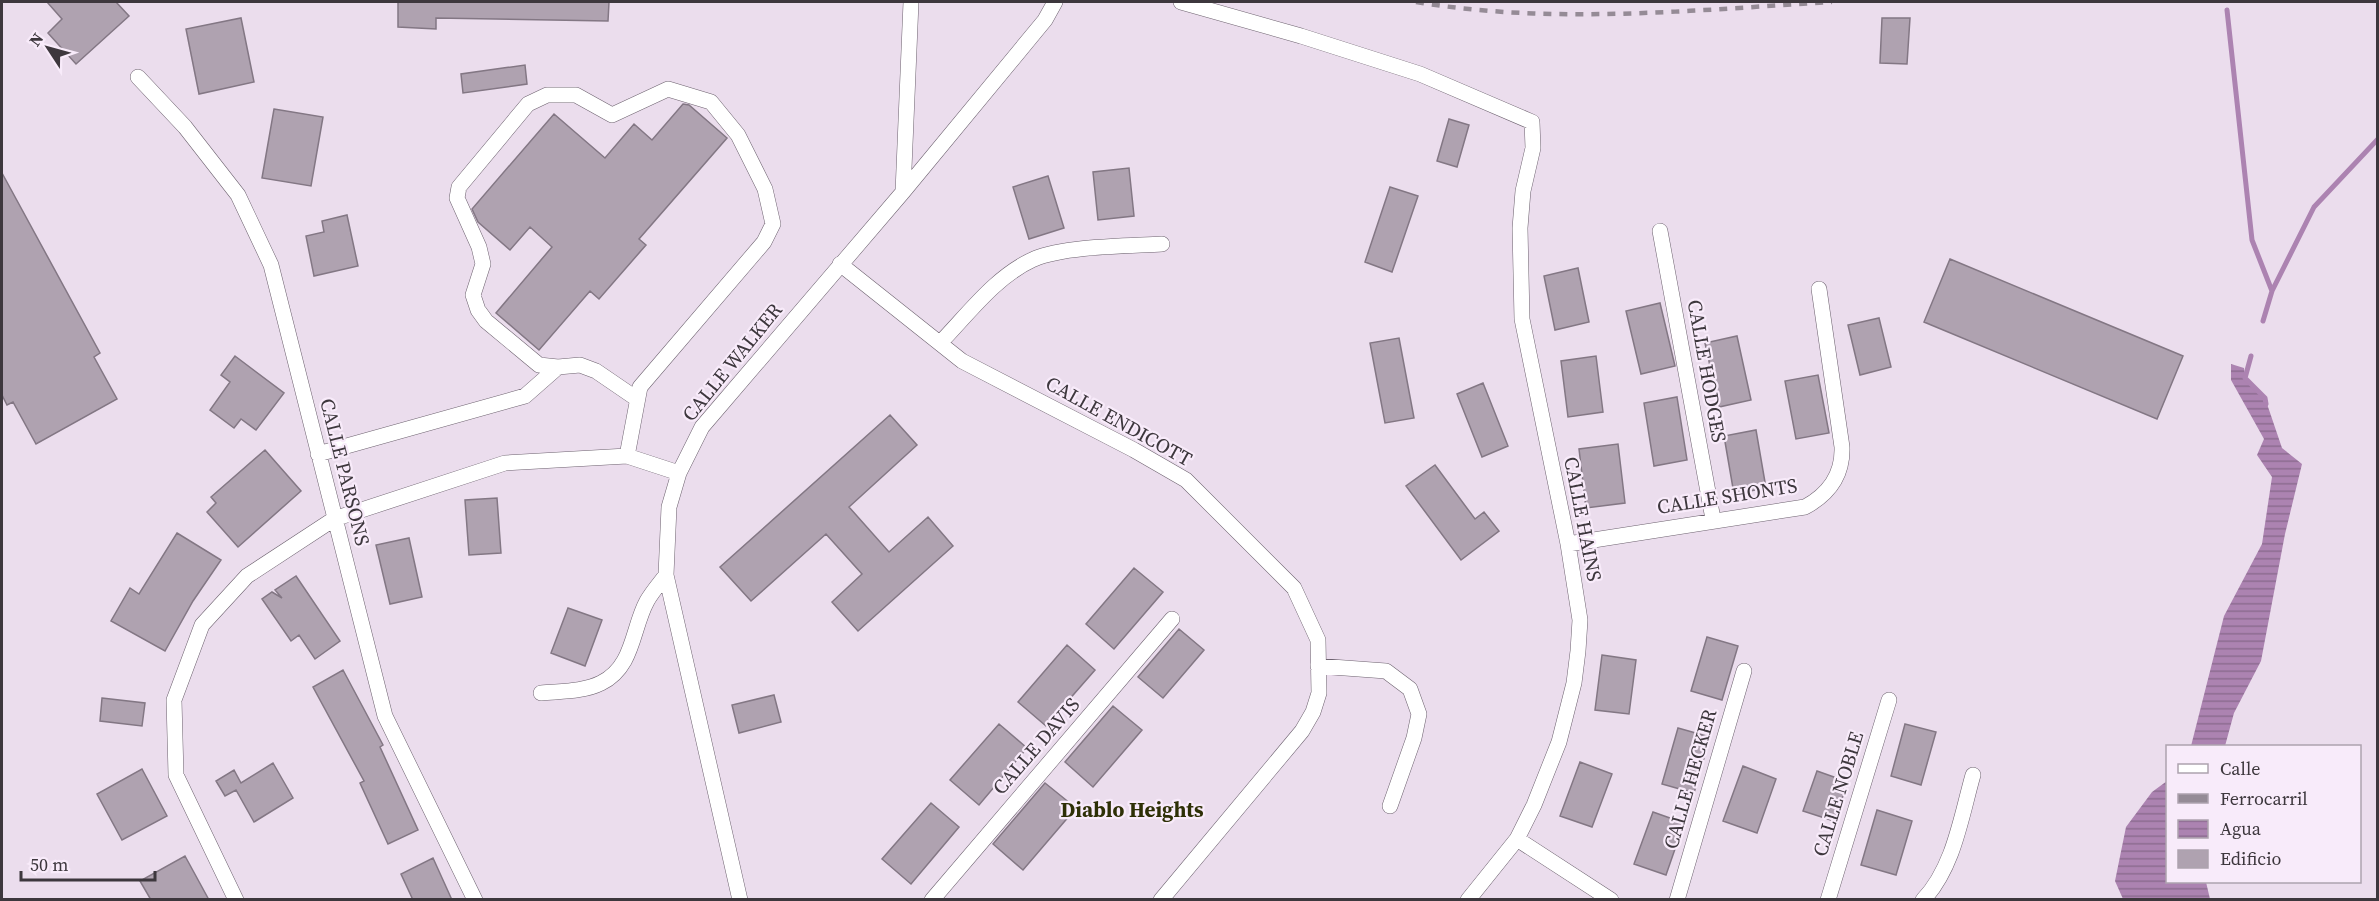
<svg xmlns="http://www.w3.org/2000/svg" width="2379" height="901" font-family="'Source Serif 4',serif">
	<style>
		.water { fill: url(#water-rules) }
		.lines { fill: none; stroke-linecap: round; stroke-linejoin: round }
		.stream { stroke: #ac83b1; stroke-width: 5 }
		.building { fill: #afa2b0; stroke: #837784; stroke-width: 1.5 }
		.street-casing { stroke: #6d626f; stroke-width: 16 }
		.street { stroke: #fff; stroke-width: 15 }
		.rail { stroke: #958b96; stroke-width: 4.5; stroke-dasharray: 8 8; stroke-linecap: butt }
		.labels { text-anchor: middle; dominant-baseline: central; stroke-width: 4.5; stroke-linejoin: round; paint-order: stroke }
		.street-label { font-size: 20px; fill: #3d373d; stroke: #f8ebfa }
		.neighbourhood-label { font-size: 21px; font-weight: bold; fill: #2e3006; stroke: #f8ebfa }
	</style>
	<defs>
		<pattern id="water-rules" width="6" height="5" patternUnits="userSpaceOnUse" patternTransform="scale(1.5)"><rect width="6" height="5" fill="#ac83b1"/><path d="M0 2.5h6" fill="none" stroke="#8d6c91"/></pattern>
	</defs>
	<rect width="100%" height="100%" fill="#ebdded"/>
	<path class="water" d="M2231,364L2244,368L2245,378L2265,398L2282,448L2302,464L2285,534L2261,661L2234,713L2225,746H2191L2224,616L2262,544L2272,477L2257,455L2264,439L2231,380Z
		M2167,781L2168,882H2206L2210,899H2123L2115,881L2126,827L2152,792Z"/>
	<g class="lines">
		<path class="stream" d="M2227,10L2252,240L2272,291
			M2263,321L2272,291L2314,207L2378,139
			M2251,356L2245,378L2265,398L2266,404"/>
	</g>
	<path class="building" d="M47,2H116L129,16L76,64L48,33L62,19Z
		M398,2H609L608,21L436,18V29L398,27Z
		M241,18L254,82L199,94L186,29Z
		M1882,18H1910L1907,64L1880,63Z
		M525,65L527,84L463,93L461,74Z
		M683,104L689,105L727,138L639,239L646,245L599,299L590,291L539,350L496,313L552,247L530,227L510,250L478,222L472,209L554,114L605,158L634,124L652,140Z
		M274,109L323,117L311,186L262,178Z
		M1449,119L1469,125L1457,167L1437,161Z
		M1129,168L1134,216L1098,220L1093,172Z
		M2,173L100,353L94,357L117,399L36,444L13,402L7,405L2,395Z
		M1048,176L1064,228L1029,239L1013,187Z
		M1390,187L1418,196L1392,272L1365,262Z
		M347,215L358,266L314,276L306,236L324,232L322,221Z
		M1950,259L2183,356L2157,419L1924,322Z
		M1578,268L1589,322L1555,330L1544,276Z
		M1660,303L1675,366L1641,374L1626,311Z
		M1879,318L1891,367L1860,375L1848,325Z
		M1737,336L1751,400L1719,407L1705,343Z
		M1399,338L1414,418L1385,423L1370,343Z
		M235,356L284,393L256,430L241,419L234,428L210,410L230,382L221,375Z
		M1596,356L1603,412L1568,417L1561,361Z
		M1818,375L1829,433L1796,439L1785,381Z
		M1483,383L1508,446L1482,457L1457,394Z
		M1677,397L1687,460L1654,466L1644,403Z
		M890,415L917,445L849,507L889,552L928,517L953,546L858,631L832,602L862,574L826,534L751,601L720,567Z
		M1756,430L1766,488L1734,494L1724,436Z
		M1618,444L1625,503L1586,508L1579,449Z
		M265,450L301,491L238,547L207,512L216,503L211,497Z
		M1435,465L1475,519L1484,512L1499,531L1461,560L1406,486Z
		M497,498L501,553L469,555L465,500Z
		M177,533L221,560L193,601L165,651L111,621L130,588L139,594Z
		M409,538L422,597L390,604L376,545Z
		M1134,568L1163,592L1114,649L1086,624Z
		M296,576L340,641L315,659L299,635L291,641L262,599L272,592L282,598L275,590Z
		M568,608L602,620L585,666L551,653Z
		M1179,629L1204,650L1163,698L1138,677Z
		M1707,637L1738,646L1722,700L1691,691Z
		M1067,645L1095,670L1046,726L1018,702Z
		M1602,655L1636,660L1629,714L1595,710Z
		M343,670L383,745L380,747L418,830L388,844L360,783L364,781L313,687Z
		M774,695L781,722L739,733L732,705Z
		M102,698L145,703L142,726L100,721Z
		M1113,706L1142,730L1093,787L1065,762Z
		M999,724L1027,748L979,805L950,780Z
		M1905,724L1936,732L1921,785L1891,776Z
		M1678,728L1710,737L1694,793L1662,784Z
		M1580,762L1612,774L1592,827L1560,816Z
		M273,763L293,798L254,822L236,790L225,796L216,781L234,770L241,783Z
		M1743,766L1776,779L1757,833L1723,821Z
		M142,769L167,816L122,840L97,794Z
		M1817,771L1848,782L1834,821L1803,811Z
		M1045,783L1076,808L1023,870L993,844Z
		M931,803L959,827L911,884L882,859Z
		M1877,810L1912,821L1896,875L1861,865Z
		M1653,812L1684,823L1666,875L1634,864Z
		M185,856L209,900H151L140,881Z
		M433,858L452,900H413L401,874Z"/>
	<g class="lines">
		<g class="street-casing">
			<path id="street" d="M1181,2L1301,36L1420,74L1532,122L1533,148L1523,191L1520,228L1522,319L1568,544L1580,620L1578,651L1574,683L1559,742L1534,805L1517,839L1468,900
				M138,77L185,127L238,195L271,265L385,716L475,900
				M903,192L911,2
				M1660,231L1713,519
				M840,264L962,361L1134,450L1186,480L1294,588L1318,640L1319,693L1313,712L1302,731L1161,900
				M941,342C969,313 996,276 1034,259C1065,246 1127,246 1162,244
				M318,454L525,396L558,367
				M627,456L640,387L764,242L773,224L765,189L738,135L711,102L668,89L612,115L576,95H547L528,104L459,187L457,198L479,247L483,264L473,295L478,310L486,321L539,365L558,367L580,365L596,371L637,399
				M1568,544L1805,507C1829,494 1843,475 1842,447L1819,289
				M1318,666L1386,671L1410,689L1419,714L1414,738L1390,806
				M541,693C560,691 583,692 601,683C634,667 632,628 647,601C652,592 660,583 666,575
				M1517,839L1611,900
				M236,900L176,775L174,700L202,625L247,576L334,519L505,463L627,456L679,473
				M740,900L666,575L669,507L679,473L702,427L903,192L1045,20L1055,2
				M932,900L1172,619
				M1677,900L1744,671
				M1828,900L1889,700
				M1923,900C1954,867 1961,817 1973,775"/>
		</g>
		<use href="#street" class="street"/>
		<path class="rail" d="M1416,2C1554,25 1694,10 1832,2"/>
	</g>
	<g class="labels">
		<g class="street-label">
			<text transform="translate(732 362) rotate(-51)">CALLE WALKER</text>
			<text transform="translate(1707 371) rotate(80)">CALLE HODGES</text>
			<text transform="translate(1119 421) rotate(29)">CALLE ENDICOTT</text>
			<text transform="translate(345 472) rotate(76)">CALLE PARSONS</text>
			<text transform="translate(1727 496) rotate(-9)">CALLE SHONTS</text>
			<text transform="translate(1583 519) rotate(79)">CALLE HAINS</text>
			<text transform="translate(1036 746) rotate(-49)">CALLE DAVIS</text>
			<text transform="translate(1690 779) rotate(-74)">CALLE HECKER</text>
			<text transform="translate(1838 794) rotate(-73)">CALLE NOBLE</text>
		</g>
		<g class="neighbourhood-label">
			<text x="1132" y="809">Diablo Heights</text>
		</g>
	</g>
	<rect width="2379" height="901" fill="none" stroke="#3d373d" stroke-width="6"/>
	<rect x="2166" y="745" width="195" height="138" fill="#f8ebfa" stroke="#ada3ae" stroke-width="1.5"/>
	<rect x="2178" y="764" width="30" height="9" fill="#ffffff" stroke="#ada3ae" stroke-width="1.5"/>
	<text x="2220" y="775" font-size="18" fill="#3d373d">Calle</text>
	<rect x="2178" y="794" width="30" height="9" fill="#958b96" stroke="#ada3ae" stroke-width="1.5"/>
	<text x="2220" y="805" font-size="18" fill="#3d373d">Ferrocarril</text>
	<rect x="2178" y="820" width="30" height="18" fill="url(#water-rules)" stroke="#ada3ae" stroke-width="1.5"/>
	<text x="2220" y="835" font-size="18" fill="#3d373d">Agua</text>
	<rect x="2178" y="850" width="30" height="18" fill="#afa2b0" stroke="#ada3ae" stroke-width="1.5"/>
	<text x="2220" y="865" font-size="18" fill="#3d373d">Edificio</text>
	<g transform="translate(48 48) rotate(306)" stroke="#f8ebfa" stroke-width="4.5" paint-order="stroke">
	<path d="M0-4.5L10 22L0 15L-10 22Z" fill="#3d373d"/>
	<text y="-9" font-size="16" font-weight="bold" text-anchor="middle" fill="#3d373d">N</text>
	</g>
	<path d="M21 871v9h134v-9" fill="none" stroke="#3d373d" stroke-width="3"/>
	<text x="30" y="871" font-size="18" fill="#3d373d" stroke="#f8ebfa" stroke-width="4.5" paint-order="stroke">50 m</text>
</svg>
